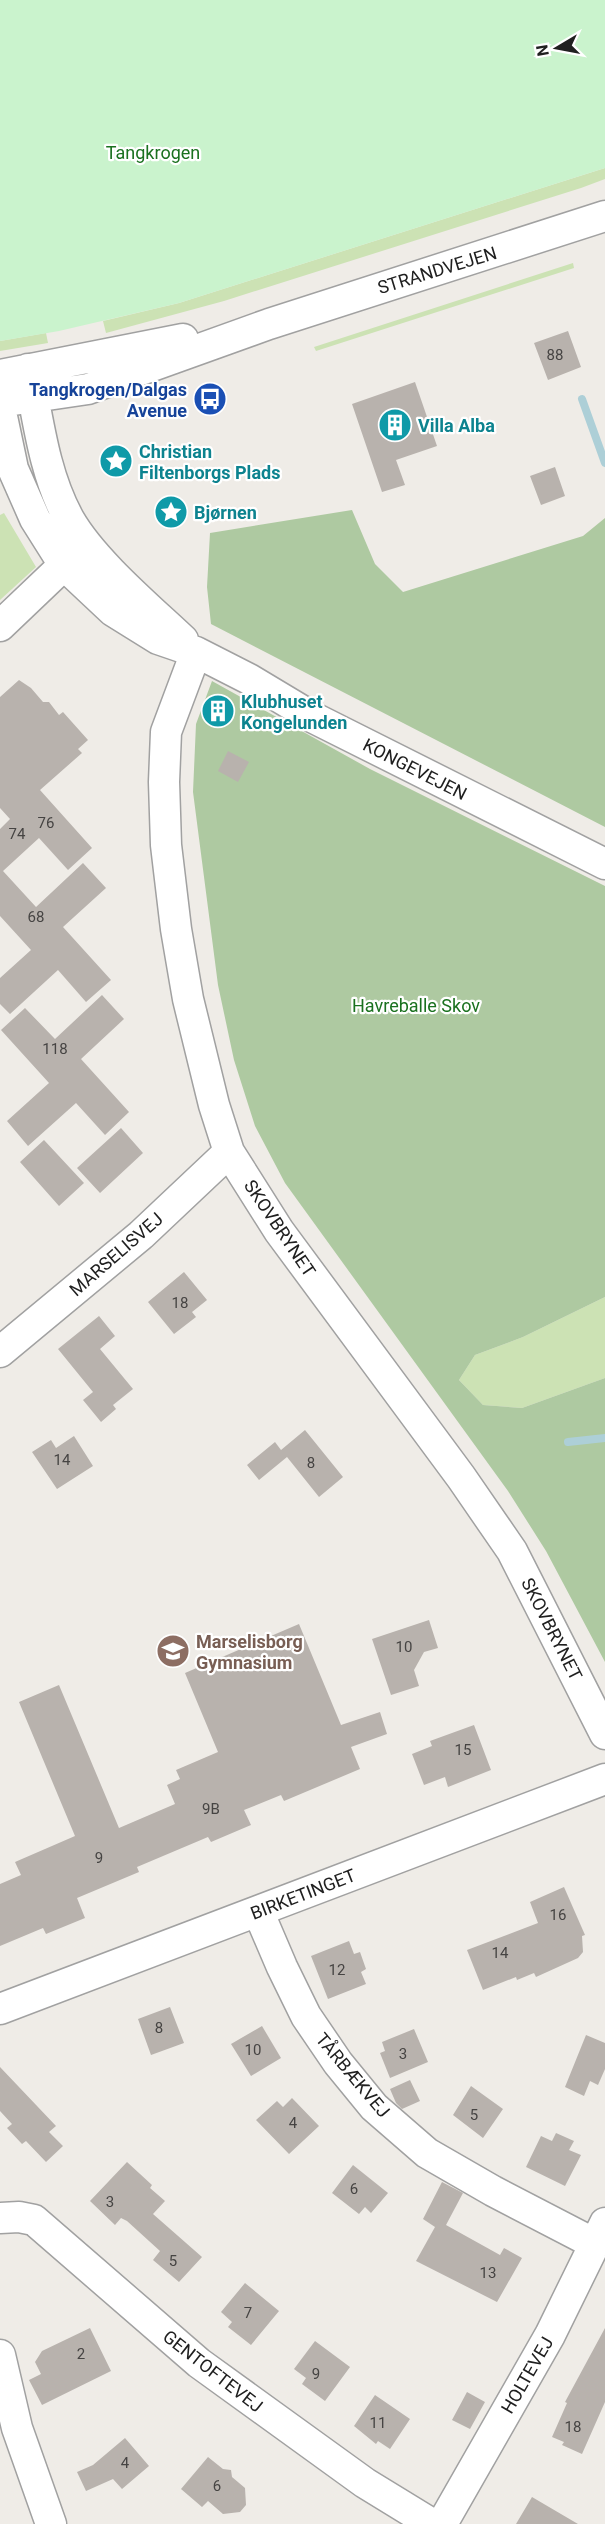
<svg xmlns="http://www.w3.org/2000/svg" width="605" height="2524" font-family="Roboto,sans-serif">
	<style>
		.grass { fill: #cce2b4 }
		.forest { fill: #aec9a1 }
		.park { fill: #caf3cd }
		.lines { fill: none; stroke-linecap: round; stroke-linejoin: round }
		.stream { stroke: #adcfd7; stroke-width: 8 }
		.building { fill: #b8b2ad }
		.minor-casing { stroke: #a1a1a1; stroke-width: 33 }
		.minor { stroke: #fff; stroke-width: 30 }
		.labels { text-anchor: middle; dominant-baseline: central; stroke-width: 4.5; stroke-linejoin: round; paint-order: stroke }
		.number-label { font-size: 15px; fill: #464443 }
		.park-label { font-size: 18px; fill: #1a711f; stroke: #fff }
		.street-label { font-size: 18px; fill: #202020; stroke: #fff }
		.transit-label { font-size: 18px; font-weight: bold; fill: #164399; stroke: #fff; text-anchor: end }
		.culture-label { font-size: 18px; font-weight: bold; fill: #0d838f; stroke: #fff; text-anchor: start }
		.education-label { font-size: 18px; font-weight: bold; fill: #785e54; stroke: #fff; text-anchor: start }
	</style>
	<rect width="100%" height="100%" fill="#efece7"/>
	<path class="grass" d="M605,168V179L581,188L224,301L106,333L103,321L179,303Z
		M573,263L574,268L316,351L314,347Z
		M46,333L48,343L0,351V341Z
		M4,513L36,567L0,600V515Z
		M605,1297V1378L522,1408L483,1405L459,1380L475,1355L523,1337Z"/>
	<path class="forest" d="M352,510L375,564L403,592L583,536L605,518V827L211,624L207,587L210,533Z
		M212,681L370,769L605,886V1297L523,1337L475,1355L459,1380L483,1405L522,1408L605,1378V1662L546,1551L508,1491L285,1183L255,1126L234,1060L218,985L193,792L196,724Z"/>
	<path class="park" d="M0,0H605V168L179,303L59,331L0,341Z"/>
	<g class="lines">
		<path class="stream" d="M582,399L605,463
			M568,1442L605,1438"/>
	</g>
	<path class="building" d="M568,331L581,367L548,380L534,343Z
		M415,382L437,446L396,460L405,485L382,492L352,404Z
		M555,467L565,496L541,505L530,476Z
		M19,680L31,688L43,702H49L59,715L63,712L88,740L78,749L82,753L40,790L92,848L68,870L39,838L3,871L36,907L83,863L106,888L63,927L111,980L86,1002L58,970L10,1014L0,1004V978L31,950L0,916V829L10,819L0,808V697Z
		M228,751L249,762L238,782L218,771Z
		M102,995L124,1019L81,1059L129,1112L105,1135L76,1103L28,1146L7,1121L49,1083L1,1030L25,1008L55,1039Z
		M121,1128L143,1153L100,1193L77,1168Z
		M44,1140L84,1183L59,1206L20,1162Z
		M184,1272L207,1300L192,1312L196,1317L174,1334L148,1302Z
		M99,1316L115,1336L100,1349L133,1389L113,1405L116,1409L101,1422L83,1400L93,1392L58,1349Z
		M305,1430L343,1477L319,1497L287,1457L259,1480L247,1465L275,1442L281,1450Z
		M74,1436L93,1466L57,1489L32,1452L51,1440L56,1448Z
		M429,1620L438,1648L424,1652L414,1670L419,1686L391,1695L372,1639Z
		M299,1624L341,1725L380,1712L387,1734L351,1747L360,1769L284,1801L281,1795L244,1810L251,1825L211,1842L208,1837L137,1867L139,1872L77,1898L85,1918L46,1934L43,1928L0,1946V1884L21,1875L15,1862L75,1836L19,1702L59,1685L119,1828L175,1804L167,1785L180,1779L176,1770L218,1752L185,1673Z
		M474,1725L491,1770L448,1787L445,1777L424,1785L412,1754L432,1746L430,1741Z
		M564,1887L585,1935L582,1936L583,1952L578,1958L536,1977L534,1973L517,1980L516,1977L483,1990L467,1950L538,1923L530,1902Z
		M349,1941L354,1954L360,1952L366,1969L361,1972L366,1984L328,1999L311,1956Z
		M170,2007L184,2043L151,2055L138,2019Z
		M262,2026L281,2058L251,2076L231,2044Z
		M414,2029L428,2062L390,2078L380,2053L385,2051L382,2042Z
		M586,2035L605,2043V2069L598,2085L590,2081L584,2096L565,2087Z
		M0,2067L56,2126L49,2132L63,2146L46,2162L26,2141L22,2144L7,2128L12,2124L0,2111Z
		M410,2080L420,2101L402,2109L396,2103L390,2089Z
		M471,2086L503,2109L483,2138L453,2115Z
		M292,2098L319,2126L289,2154L256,2120L277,2101L283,2107Z
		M556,2133L574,2141L569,2150L581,2155L565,2186L526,2167L541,2136L552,2141Z
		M127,2162L152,2185L150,2188L165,2201L153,2214L202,2257L179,2282L153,2260L160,2251L127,2221L121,2218L115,2225L90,2201Z
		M353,2165L388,2193L371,2213L365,2207L359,2214L332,2193Z
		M442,2182L463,2193L446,2225L500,2255L504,2248L522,2258L497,2302L416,2261L435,2227L423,2219Z
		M245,2283L279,2311L251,2345L228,2327L232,2322L221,2312Z
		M90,2328L111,2371L42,2405L29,2380L41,2374L35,2362L42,2351Z
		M605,2328V2402L582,2454L562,2445L564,2442L552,2437L567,2403L565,2402Z
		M315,2341L350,2367L325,2401L302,2384L306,2378L294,2369Z
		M467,2392L485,2402L470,2429L452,2420Z
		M375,2395L410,2419L390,2449L378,2441L376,2444L354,2426Z
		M125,2438L149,2466L122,2489L113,2479L86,2491L77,2472L93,2465Z
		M208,2457L223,2469L231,2470L232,2477L245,2488L246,2505L240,2512L223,2514L208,2501L202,2507L181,2489Z
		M532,2497L578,2524H516Z"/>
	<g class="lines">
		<g class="minor-casing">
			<path id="minor" d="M28,369C38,419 44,474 69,519C93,561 148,607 183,640
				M0,375L183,339
				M0,402L88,389L269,324L605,216
				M0,407L13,469L35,519L64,565L113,611L158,639L196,652L249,679L314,718L605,864
				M0,626L64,565L72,547
				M196,652L166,732L164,782L166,845L176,929L188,999L214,1105L229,1152L279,1231L461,1477L512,1551L605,1734
				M0,1352L141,1235L229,1152
				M258,1911L282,1967L306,2016L338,2063L374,2107L427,2153L493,2191L595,2244
				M0,2009L605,1779
				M0,2218L19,2217L34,2220L199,2363L365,2483L432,2524
				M0,2355L17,2428L51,2524
				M442,2524L550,2335L605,2223"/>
		</g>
		<use href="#minor" class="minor"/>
	</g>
	<defs>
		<g id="bus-disc" transform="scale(1.725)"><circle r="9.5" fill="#1a4fb4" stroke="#fff"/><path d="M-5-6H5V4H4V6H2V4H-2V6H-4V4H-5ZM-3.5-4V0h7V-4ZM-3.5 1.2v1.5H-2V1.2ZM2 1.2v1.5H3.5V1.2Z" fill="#fff"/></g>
		<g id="building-disc" transform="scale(1.725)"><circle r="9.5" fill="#0f9aa8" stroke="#fff"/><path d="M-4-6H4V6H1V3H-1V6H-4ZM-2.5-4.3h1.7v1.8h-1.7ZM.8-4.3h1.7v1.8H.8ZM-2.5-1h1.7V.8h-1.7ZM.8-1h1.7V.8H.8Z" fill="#fff"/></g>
		<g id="sight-disc" transform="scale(1.725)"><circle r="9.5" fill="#0f9aa8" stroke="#fff"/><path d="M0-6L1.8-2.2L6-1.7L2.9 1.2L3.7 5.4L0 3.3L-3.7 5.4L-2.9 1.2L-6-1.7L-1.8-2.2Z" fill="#fff"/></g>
		<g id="university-disc" transform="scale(1.725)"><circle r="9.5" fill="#8d6e63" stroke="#fff"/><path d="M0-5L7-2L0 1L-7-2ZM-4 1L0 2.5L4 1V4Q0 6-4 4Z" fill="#fff"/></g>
	</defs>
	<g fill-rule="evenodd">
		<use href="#bus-disc" x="210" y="399"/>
		<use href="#building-disc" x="395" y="425"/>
		<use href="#sight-disc" x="116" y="461"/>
		<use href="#sight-disc" x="171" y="512"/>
		<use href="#building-disc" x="218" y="711"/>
		<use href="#university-disc" x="173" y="1651"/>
	</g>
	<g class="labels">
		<g class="number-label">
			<text x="555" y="355">88</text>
			<text x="46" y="823">76</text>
			<text x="17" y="834">74</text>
			<text x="36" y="917">68</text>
			<text x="55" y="1049">118</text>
			<text x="180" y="1303">18</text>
			<text x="62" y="1460">14</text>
			<text x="311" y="1463">8</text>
			<text x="404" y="1647">10</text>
			<text x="463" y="1750">15</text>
			<text x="211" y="1809">9B</text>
			<text x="99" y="1858">9</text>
			<text x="558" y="1915">16</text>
			<text x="500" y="1953">14</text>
			<text x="337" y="1970">12</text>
			<text x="159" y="2028">8</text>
			<text x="253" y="2050">10</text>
			<text x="403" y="2054">3</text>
			<text x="474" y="2115">5</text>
			<text x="293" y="2123">4</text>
			<text x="354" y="2189">6</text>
			<text x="110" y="2202">3</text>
			<text x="173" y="2261">5</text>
			<text x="488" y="2273">13</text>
			<text x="248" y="2313">7</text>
			<text x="81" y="2354">2</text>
			<text x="316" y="2374">9</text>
			<text x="378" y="2423">11</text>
			<text x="573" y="2427">18</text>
			<text x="125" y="2463">4</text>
			<text x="217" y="2486">6</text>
		</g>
		<g class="park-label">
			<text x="153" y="152">Tangkrogen</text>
			<text x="416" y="1005">Havreballe Skov</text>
		</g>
		<g class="street-label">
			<text transform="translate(437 270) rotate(-17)">STRANDVEJEN</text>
			<text transform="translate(415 769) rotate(27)">KONGEVEJEN</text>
			<text transform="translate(280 1228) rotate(56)">SKOVBRYNET</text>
			<text transform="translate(116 1254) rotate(-41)">MARSELISVEJ</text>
			<text transform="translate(552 1629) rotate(63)">SKOVBRYNET</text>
			<text transform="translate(303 1894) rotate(-21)">BIRKETINGET</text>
			<text transform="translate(353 2075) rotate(50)">TÅRBÆKVEJ</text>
			<text transform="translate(213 2371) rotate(38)">GENTOFTEVEJ</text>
			<text transform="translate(527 2375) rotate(-60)">HOLTEVEJ</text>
		</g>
		<g class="transit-label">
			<text x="187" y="389">Tangkrogen/Dalgas<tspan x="187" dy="21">Avenue</tspan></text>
		</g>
		<g class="culture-label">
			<text x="418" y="425">Villa Alba</text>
			<text x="139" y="451">Christian<tspan x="139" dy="21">Filtenborgs Plads</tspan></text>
			<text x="194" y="512">Bjørnen</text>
			<text x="241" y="701">Klubhuset<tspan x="241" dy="21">Kongelunden</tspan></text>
		</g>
		<g class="education-label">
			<text x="196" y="1641">Marselisborg<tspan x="196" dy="21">Gymnasium</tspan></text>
		</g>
	</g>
	<g transform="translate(557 48) rotate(260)" stroke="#ffffff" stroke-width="4.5" paint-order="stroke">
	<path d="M0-4.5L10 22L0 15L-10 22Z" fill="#202020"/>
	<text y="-9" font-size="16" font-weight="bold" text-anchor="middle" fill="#202020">N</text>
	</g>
</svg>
